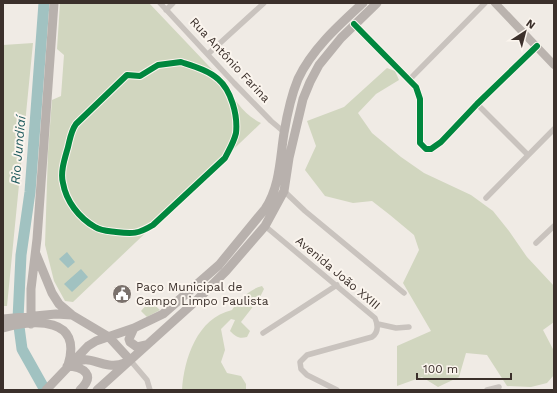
<svg xmlns="http://www.w3.org/2000/svg" width="557" height="393" font-family="'Work Sans',sans-serif">
	<style>
		.green { fill: #d1d6bf }
		.water { fill: #a1c2c1 }
		.lines { fill: none; stroke-linecap: round; stroke-linejoin: round }
		.river { stroke: #a1c2c1; stroke-width: 11 }
		.minor { stroke: #c9c3be; stroke-width: 5.5 }
		.secondary { stroke: #bab3ae; stroke-width: 8 }
		.primary { stroke: #b8b1ad; stroke-width: 9 }
		.cycleway-casing { stroke: #fbf5ee; stroke-width: 8 }
		.cycleway { stroke: #00873e; stroke-width: 6 }
		.labels { text-anchor: middle; dominant-baseline: central; stroke-width: 4; stroke-linejoin: round; paint-order: stroke }
		.street-label { font-size: 12px; fill: #3b302b; stroke: #fbf5ee }
		.poi-label { font-size: 12px; fill: #3b302b; stroke: #fbf5ee; text-anchor: start }
		.water-label { font-size: 13px; font-style: italic; fill: #1f5a5e; stroke: #fbf5ee }
	</style>
	<rect width="100%" height="100%" fill="#f0ebe5"/>
	<path class="green" d="M60,3H149L224,82C233,98 244,115 261,123L73,302L65,301L54,281L45,245L48,152L52,100L61,96L64,55L57,49Z
		M33,43L7,306H3V45Z
		M387,68L395,71L399,80L376,94L358,113L372,133L401,157L424,173L471,195L493,211L509,231L527,257L554,286V322L543,330L554,351V375L547,383L531,387L507,386L487,355L466,353L459,377L438,387L422,377L397,386V346L431,331L403,283L419,250L414,235L390,215L372,201L353,203L325,196L305,170L316,146L307,121L344,107Z
		M262,286L264,289L259,299L241,322L250,331L247,337C239,339 236,337 230,331L235,320L231,319L221,329L225,350L221,362L227,373L241,376L246,384V390H182C184,359 197,318 232,310C238,300 250,289 262,286Z
		M150,301L160,310L147,317L141,311Z"/>
	<path class="water" d="M67,252L75,262L68,268L59,259Z
		M81,269L88,277L72,292L64,284Z"/>
	<g class="lines">
		<path class="river" d="M44,3L30,192L21,255L18,319L22,349L45,390"/>
		<path class="minor" d="M160,3L234,83L271,121L284,132
			M166,10L173,3
			M354,24L416,87L420,99V143L426,149H431L441,142L477,104L537,46
			M208,54L264,3
			M410,79L485,3
			M477,104L528,155
			M284,191L305,211L404,293
			M486,198L554,129
			M265,226L375,318C378,325 379,332 372,337L307,355L300,362L301,369L307,375L337,390
			M536,243L554,226
			M378,324L396,328L409,327
			M263,333L337,285
			M130,360L147,380L150,390
			M487,390L499,387"/>
		<path class="secondary" d="M495,3L554,65"/>
		<path class="primary" d="M36,254L52,293L59,304L72,315L109,337L130,360
			M3,319L56,314L72,315
			M31,324V289L37,239L54,3
			M3,328C35,319 83,317 68,365
			M134,328L129,339L130,342L137,347L146,345
			M72,364C88,355 94,363 109,365C115,366 120,365 125,363
			M67,366C84,367 96,375 80,390
			M46,390L88,346L96,341L134,328L163,314L219,265L265,209C280,187 280,158 284,133C287,115 291,96 298,79C312,49 339,25 363,3
			M97,390L198,299L226,271L265,226L284,191L289,158L303,99L310,82L319,65L341,38L377,3"/>
		<g class="cycleway-casing">
			<path id="cycleway" d="M354,24L416,87L420,99V143L426,149H431L441,142L477,104L537,46
				M181,62C193,66 208,70 218,79C231,90 238,115 236,133C234,142 229,150 225,158L153,225C138,234 133,234 116,232C108,231 101,231 95,227C79,218 66,201 63,183C60,172 65,158 68,147C70,139 71,131 76,124L127,75L140,76L158,65Z"/>
		</g>
		<use href="#cycleway" class="cycleway"/>
	</g>
	<defs>
		<g id="civic-disc" transform="scale(1)"><circle r="9.5" fill="#7a716c" stroke="#fbf5ee"/><path d="M-.6-6.5H3V-4.5H.6V-3L4-1V1h2V6H-6V1h2V-1L-.6-3ZM-1.2 2.5V6h2.4V2.5Z" fill="#fff"/></g>
	</defs>
	<g fill-rule="evenodd">
		<use href="#civic-disc" x="122" y="294"/>
	</g>
	<g class="labels">
		<g class="street-label">
			<text transform="translate(230 60) rotate(47)">Rua Antônio Farina</text>
			<text transform="translate(338 273) rotate(40)">Avenida João XXIII</text>
		</g>
		<g class="poi-label">
			<text x="136" y="287">Paço Municipal de<tspan x="136" dy="14">Campo Limpo Paulista</tspan></text>
		</g>
		<g class="water-label">
			<text transform="translate(18 150) rotate(-85)">Rio Jundiaí</text>
		</g>
	</g>
	<rect width="557" height="393" fill="none" stroke="#3b302b" stroke-width="8"/>
	<g transform="translate(525 32) rotate(36)" stroke="#fbf5ee" stroke-width="3" paint-order="stroke">
	<path d="M0-3L7 15L0 10L-7 15Z" fill="#3b302b"/>
	<text y="-6" font-size="11" font-weight="bold" text-anchor="middle" fill="#3b302b">N</text>
	</g>
	<path d="M417 373v6h94v-6" fill="none" stroke="#3b302b" stroke-width="2"/>
	<text x="423" y="373" font-size="12" fill="#3b302b" stroke="#fbf5ee" stroke-width="3" paint-order="stroke">100 m</text>
</svg>
